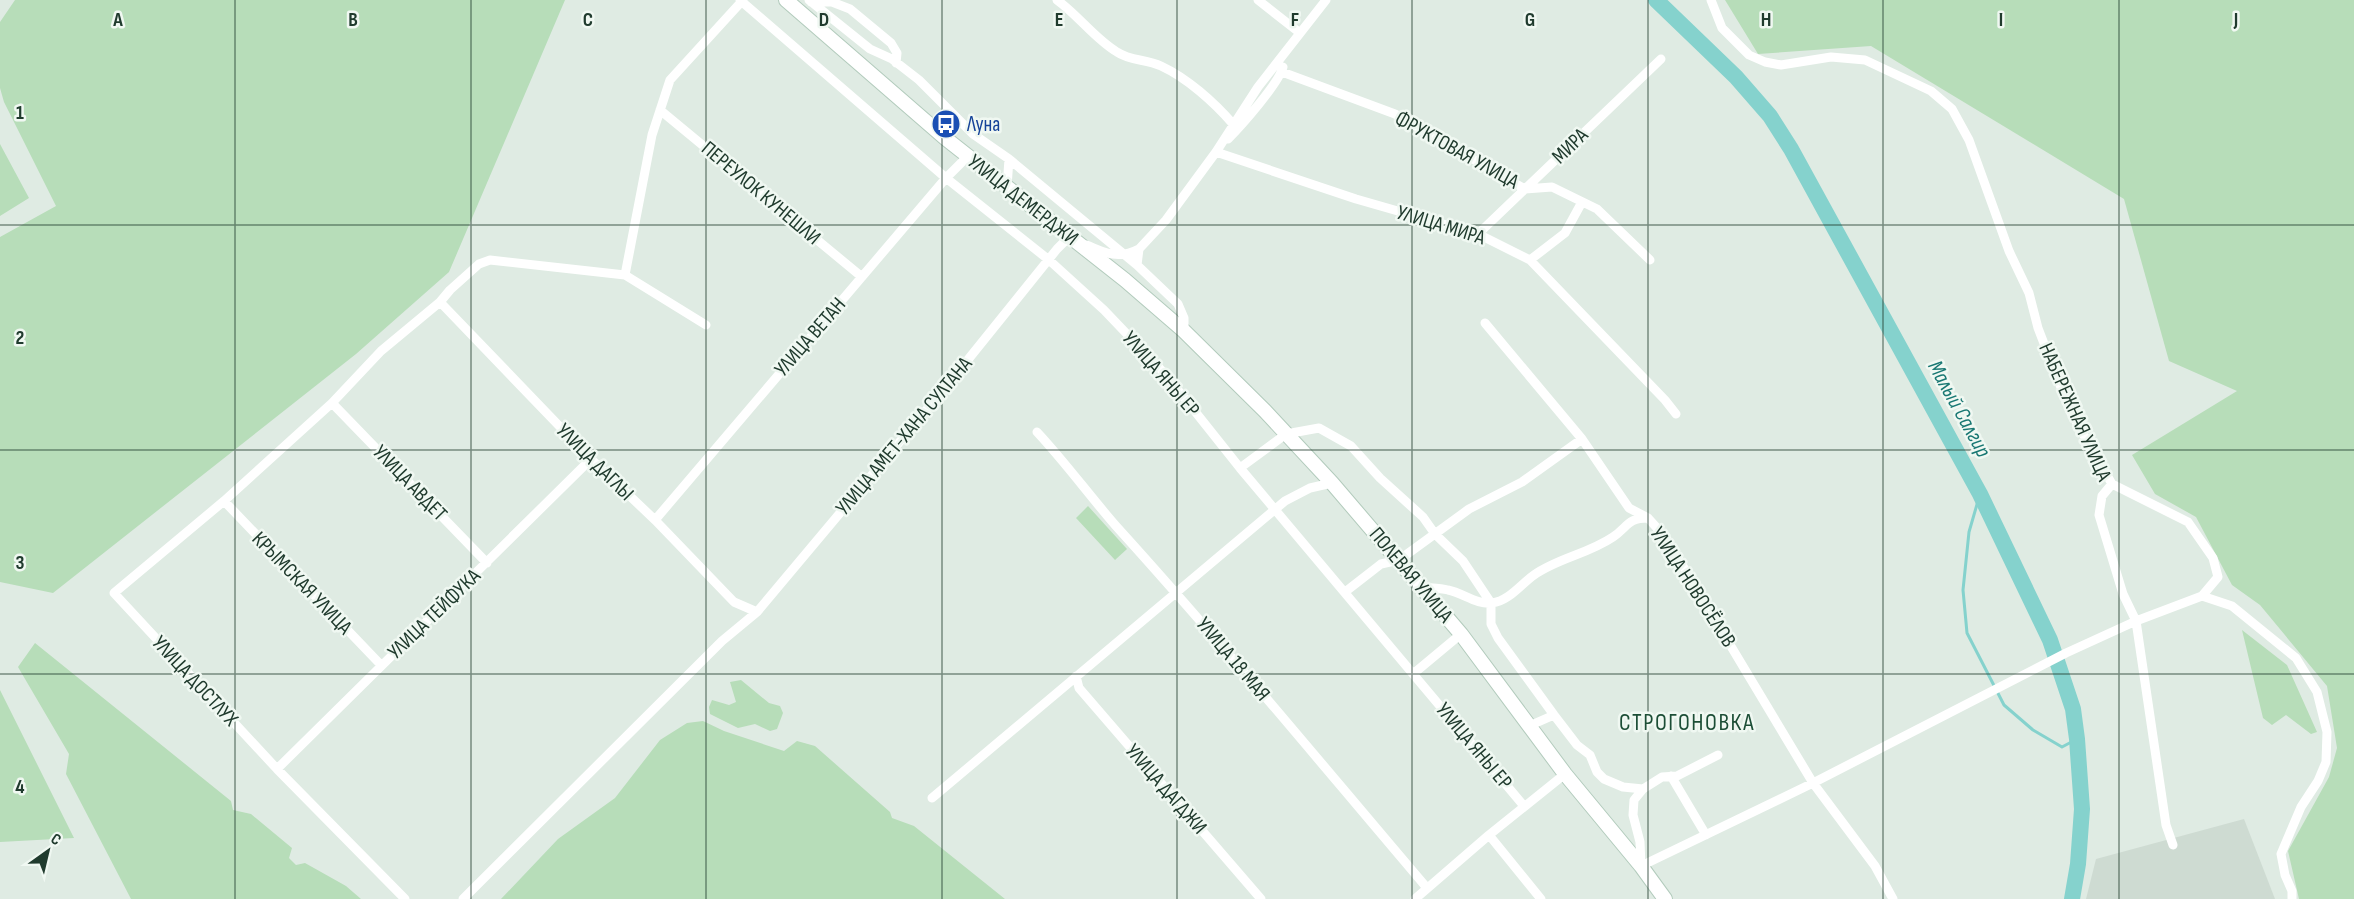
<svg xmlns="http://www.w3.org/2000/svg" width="2354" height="899" font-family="'Sofia Sans Condensed',sans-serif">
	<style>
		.built { fill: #cedbd2 }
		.green { fill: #b7ddb9 }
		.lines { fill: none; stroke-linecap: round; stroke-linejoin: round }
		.stream { stroke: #85d2cd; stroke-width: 3 }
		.river { stroke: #85d2cd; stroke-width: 16 }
		.secondary-casing { stroke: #b2cbbc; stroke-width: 16 }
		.street { stroke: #fff; stroke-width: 9 }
		.secondary { stroke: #fff; stroke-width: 14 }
		.grid { fill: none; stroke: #203b2e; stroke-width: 1.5; stroke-opacity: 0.55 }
		.labels { text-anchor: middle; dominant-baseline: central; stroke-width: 5; stroke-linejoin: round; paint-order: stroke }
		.transit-label { font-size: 21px; fill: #164399; stroke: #f0f8f2; text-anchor: start }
		.street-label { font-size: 21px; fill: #203b2e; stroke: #f0f8f2 }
		.water-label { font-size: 22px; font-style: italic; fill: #197873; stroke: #f0f8f2 }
		.quarter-label { font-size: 24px; letter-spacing: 1.5px; fill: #1c4e36; stroke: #f0f8f2 }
		.grid-label { font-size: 20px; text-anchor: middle; font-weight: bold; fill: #203b2e; stroke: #f0f8f2; stroke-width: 5; stroke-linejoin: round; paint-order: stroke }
	</style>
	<rect width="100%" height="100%" fill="#dfebe3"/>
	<path class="built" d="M2244,819L2275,899H2086L2096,859Z"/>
	<path class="green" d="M15,0H565L449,272L356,354L53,593L0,582V237L56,206L4,102L0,88V22Z
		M1725,0H2354V899H2299L2288,851L2329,777L2337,748L2327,686L2260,605L2232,585L2196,517L2155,494L2132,455L2237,391L2169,361L2124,199L1871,46L1758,54Z
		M0,144L29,198L0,216Z
		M1088,506L1127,549L1115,560L1076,518Z
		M2242,630L2287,665L2317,732L2311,734L2286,715L2272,725L2263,718Z
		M35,643L231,801L233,810L251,814L292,848L289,858L296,865L305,863L346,886L361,899H131L66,774L69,754L18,667Z
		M741,680L769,703L780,706L783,713L777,729L770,731L755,724L738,728L710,714L709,707L712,700L729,705L736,702L730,682Z
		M0,690L74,838L0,842Z
		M703,721L724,731L784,751L797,741L815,746L890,812L892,818L914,826L1005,899H501L558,839L615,798L660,740L687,723Z"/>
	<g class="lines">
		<path class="stream" d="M1980,494L1969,532L1963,590L1967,633L2004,705L2033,730L2062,747L2077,739"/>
		<path class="river" d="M1656,0L1736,77L1770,116L1791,149L1980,494L2050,640L2073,709L2077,739L2082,809L2078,864L2072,899"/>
		<g class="secondary-casing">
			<path id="secondary" d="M786,0L945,138L1125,280L1184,331L1265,411L1332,483L1461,634L1565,774L1641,866L1665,899"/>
		</g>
		<path class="street" d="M740,0L946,178L1049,260L1104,310L1166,375L1240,468L1524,806
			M809,0L870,49L892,59L919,80L973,134L1009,159L1137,265
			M1057,0C1078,15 1095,39 1117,52C1130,61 1146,59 1161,66C1187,78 1214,102 1233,124
			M1258,0L1300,33
			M1711,0L1722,28L1749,55L1765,62L1781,65L1831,57L1865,60L1931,91L1952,109L1969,140L2009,251L2029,293L2038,328L2070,411L2112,484L2102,496L2099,515L2123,594L2136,621L2166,825L2173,845
			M811,2H832L850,9L891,43L897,53L896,63
			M1282,72L1395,114L1525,189L1552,187L1597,209L1650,260
			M660,110L862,277
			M1228,139C1241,126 1279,83 1283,67
			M1216,152L1356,199L1478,234L1530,260L1665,400L1676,414
			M1007,187L1009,159
			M1478,234L1661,59
			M1087,245C1106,254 1120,259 1139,249
			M1530,260L1565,233L1582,202
			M625,275L652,135L670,80L743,0
			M440,302L591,459L655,520L734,602L757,612
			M1485,323L1582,439L1629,508L1648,518L1666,538L1813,783L1875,866L1893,899
			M1184,331V318L1178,304L1137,265L1139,249L1166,220L1216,152L1258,87L1326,0
			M332,403L487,563
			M1037,432C1065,462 1089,495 1116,526C1223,644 1324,767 1427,888
			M1240,468L1286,434L1319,428L1351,446L1380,478L1423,517L1435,534L1463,561L1491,603V624L1498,638L1554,715L1577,745L1590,755L1597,772L1604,779L1623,787L1643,789
			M2112,484L2188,522L2213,558L2218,577L2202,596
			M224,501L381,665
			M655,520L946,178L968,156
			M1421,587C1430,588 1440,588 1448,590C1463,593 1477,605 1492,603C1509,601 1521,584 1534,575C1558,558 1588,554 1613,537C1628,527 1627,518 1648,518
			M1345,592L1381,564L1399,560L1469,509L1522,482L1582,439
			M1413,674L1461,634
			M1076,676L1079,688L1261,899
			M1529,726L1554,715
			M1718,755L1677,776L1662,777L1643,789L1634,800L1633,815L1640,842L1641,866L1813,783L2066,653L2136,621L2202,596L2232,606L2296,658L2317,692L2327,732L2326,762L2318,781L2301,807L2281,854L2285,875L2292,891V899
			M277,769L591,459
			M1671,776L1706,835
			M932,798L1285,501L1310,488L1332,483
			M1489,835L1541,899
			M405,899L277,769L114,593L224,501L332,403L381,351L440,302L450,290L479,264L490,260L625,275L706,325
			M463,899L722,641L757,612L954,377L1057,249L1064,242L1075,239
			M1415,899L1489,835L1565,774"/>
		<use href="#secondary" class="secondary"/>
	</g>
	<path class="grid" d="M235,0V899M471,0V899M706,0V899M942,0V899M1177,0V899M1412,0V899M1648,0V899M1883,0V899M2119,0V899M0,225H2354M0,450H2354M0,674H2354"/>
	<defs>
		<g id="bus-disc" transform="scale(1.5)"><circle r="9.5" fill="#1a4fb4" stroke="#f0f8f2"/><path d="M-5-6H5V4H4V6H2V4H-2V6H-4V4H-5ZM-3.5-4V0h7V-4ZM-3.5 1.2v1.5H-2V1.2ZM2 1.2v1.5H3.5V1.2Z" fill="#fff"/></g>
	</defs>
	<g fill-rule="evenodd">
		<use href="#bus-disc" x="946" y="124"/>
	</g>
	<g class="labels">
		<g class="transit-label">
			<text x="967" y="124">Луна</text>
		</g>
		<g class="street-label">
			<text transform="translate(1570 146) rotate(-44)">МИРА</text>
			<text transform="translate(1457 150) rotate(29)">ФРУКТОВАЯ УЛИЦА</text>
			<text transform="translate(761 193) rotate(40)">ПЕРЕУЛОК КУНЕШЛИ</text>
			<text transform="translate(1023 200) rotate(38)">УЛИЦА ДЕМЕРДЖИ</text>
			<text transform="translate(1441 225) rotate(17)">УЛИЦА МИРА</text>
			<text transform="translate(810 337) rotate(-49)">УЛИЦА ВЕТАН</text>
			<text transform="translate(1161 374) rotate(49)">УЛИЦА ЯНЫ ЕР</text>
			<text transform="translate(2075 412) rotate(66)">НАБЕРЕЖНАЯ УЛИЦА</text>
			<text transform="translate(904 436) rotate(-50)">УЛИЦА АМЕТ-ХАНА СУЛТАНА</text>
			<text transform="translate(595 462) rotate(45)">УЛИЦА ДАГЛЫ</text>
			<text transform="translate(410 483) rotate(46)">УЛИЦА АВДЕТ</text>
			<text transform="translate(1411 575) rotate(50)">ПОЛЕВАЯ УЛИЦА</text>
			<text transform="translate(302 583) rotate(46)">КРЫМСКАЯ УЛИЦА</text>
			<text transform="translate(1693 587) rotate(57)">УЛИЦА НОВОСЁЛОВ</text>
			<text transform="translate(434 614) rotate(-44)">УЛИЦА ТЕЙФУКА</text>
			<text transform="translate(1233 659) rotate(50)">УЛИЦА 18 МАЯ</text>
			<text transform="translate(195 681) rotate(47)">УЛИЦА ДОСТЛУХ</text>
			<text transform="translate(1474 746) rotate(50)">УЛИЦА ЯНЫ ЕР</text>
			<text transform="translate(1166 789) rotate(49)">УЛИЦА ДАГДЖИ</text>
		</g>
		<g class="water-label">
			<text transform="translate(1959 409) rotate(61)">Малый Салгир</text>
		</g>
		<g class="quarter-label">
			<text x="1687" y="722">СТРОГОНОВКА</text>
		</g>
	</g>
	<g class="grid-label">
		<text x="118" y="26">A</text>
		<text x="353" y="26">B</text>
		<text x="588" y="26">C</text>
		<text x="824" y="26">D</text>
		<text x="1059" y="26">E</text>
		<text x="1295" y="26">F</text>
		<text x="1530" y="26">G</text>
		<text x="1766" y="26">H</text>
		<text x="2001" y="26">I</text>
		<text x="2236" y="26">J</text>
		<text x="20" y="119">1</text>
		<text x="20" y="344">2</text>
		<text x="20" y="569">3</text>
		<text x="20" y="793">4</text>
	</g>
	<g transform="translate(48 851) rotate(34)" stroke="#f0f8f2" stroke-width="4.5" paint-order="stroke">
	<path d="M0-4.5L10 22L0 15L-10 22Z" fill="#203b2e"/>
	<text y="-9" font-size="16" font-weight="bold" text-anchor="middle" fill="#203b2e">С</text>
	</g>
</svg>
